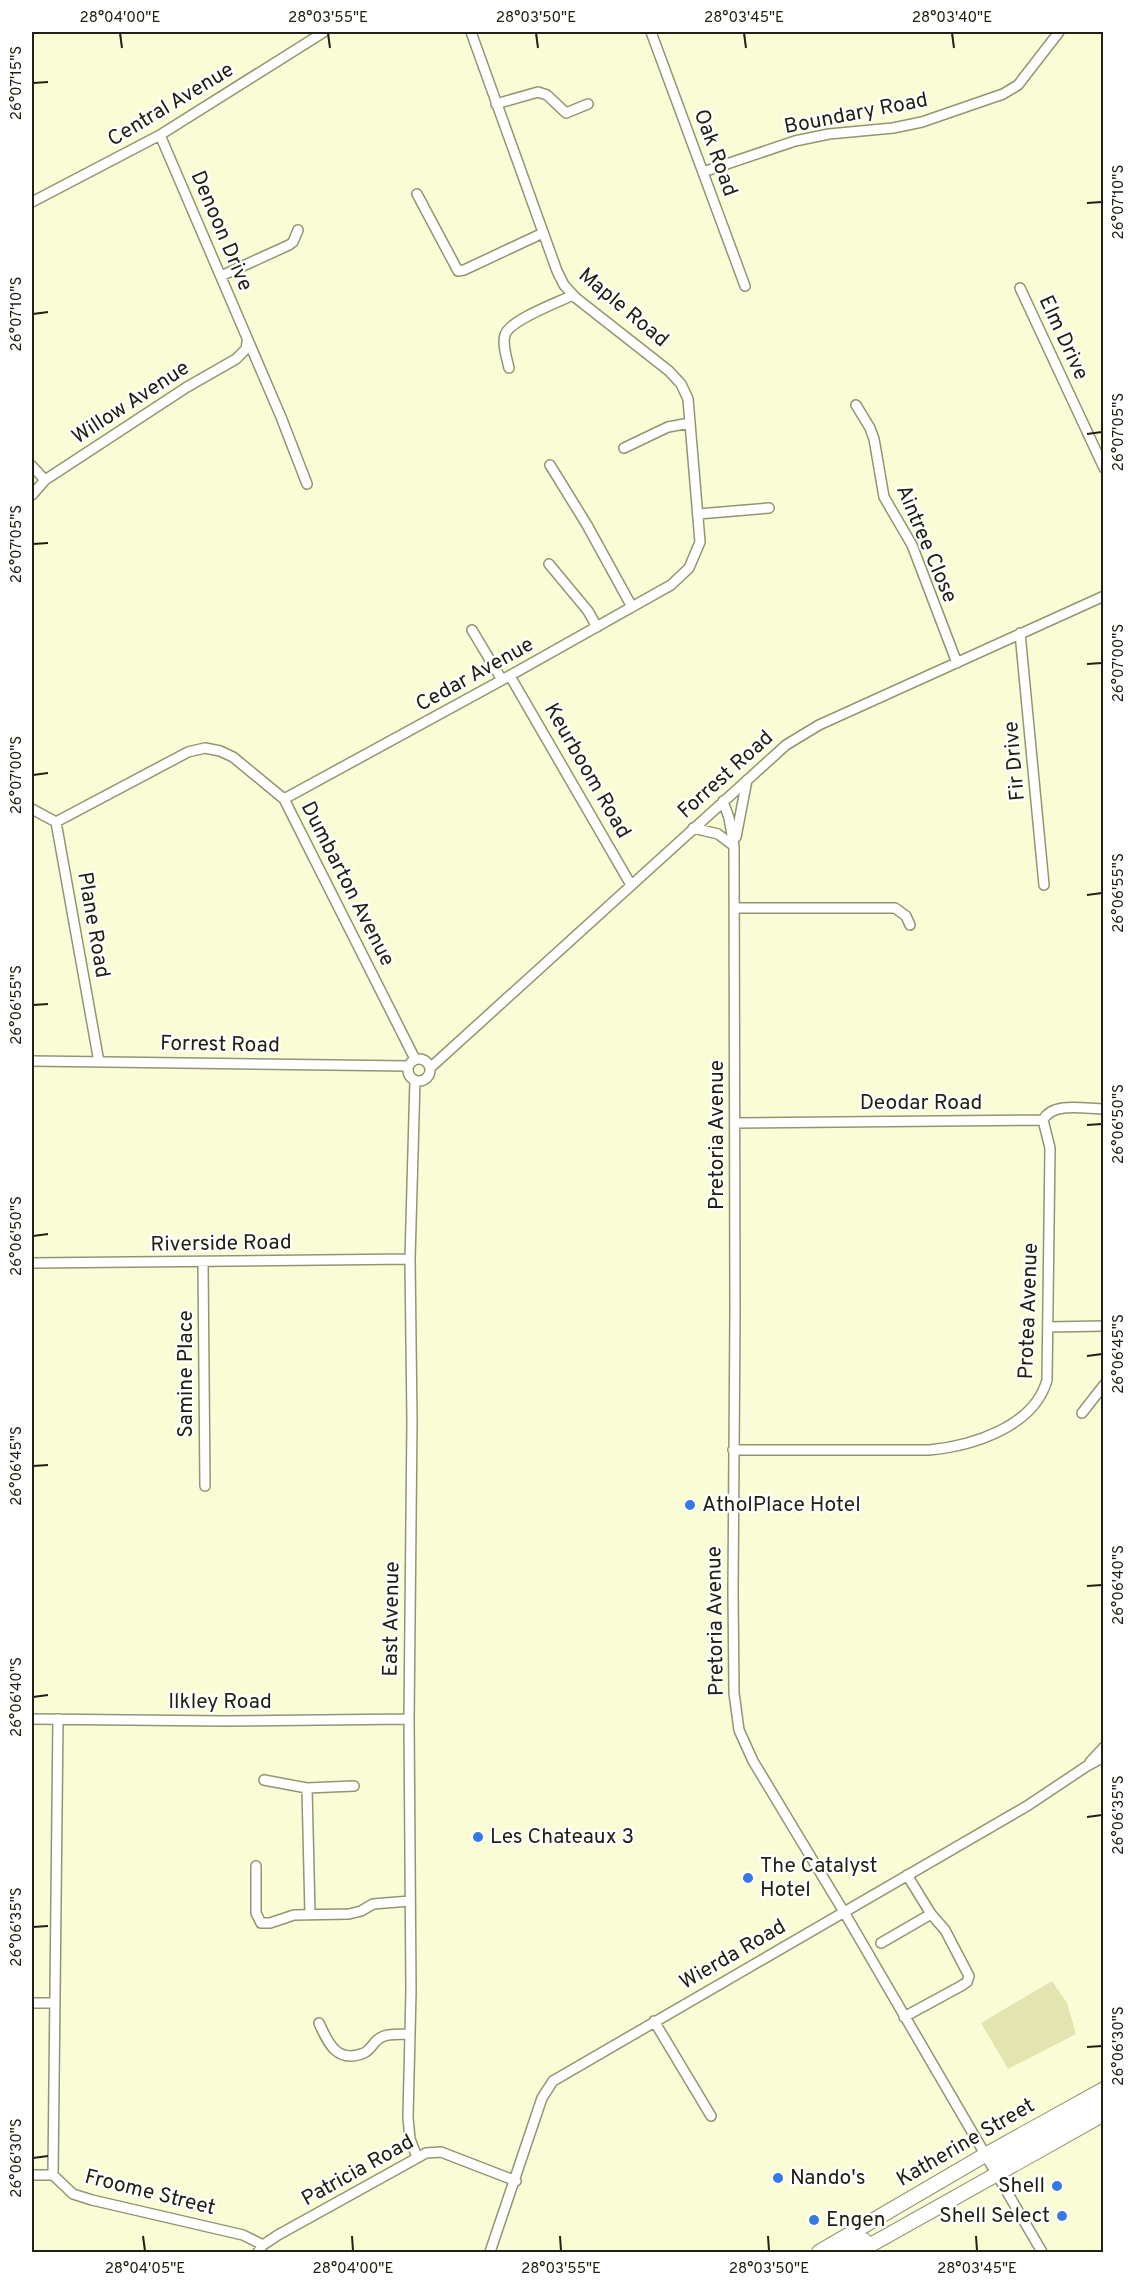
<svg xmlns="http://www.w3.org/2000/svg" width="1135" height="2284" font-family="Overpass,sans-serif">
	<style>
		.green { fill: #e2e5b0 }
		.lines { fill: none; stroke-linecap: round; stroke-linejoin: round }
		.street-casing { stroke: #939572; stroke-width: 12 }
		.secondary-casing { stroke: #939572; stroke-width: 16 }
		.street { stroke: #fff; stroke-width: 9 }
		.secondary { stroke: #fff; stroke-width: 14 }
		.ticks { fill: none; stroke: #212113; stroke-width: 2 }
		.poi-dot { fill: #3678e6; stroke: #fff; stroke-width: 2 }
		.labels { text-anchor: middle; dominant-baseline: central; stroke-width: 4.5; stroke-linejoin: round; paint-order: stroke }
		.street-label { font-size: 21px; fill: #212113; stroke: #fff }
		.poi-label { font-size: 21px; fill: #212113; stroke: #fff; text-anchor: start }
		.neatline { fill: none; stroke: #212113; stroke-width: 2 }
		.ticks-label { font-size: 15px; text-anchor: middle; fill: #212113 }
	</style>
	<rect width="100%" height="100%" fill="#fafcd6"/>
	<path class="green" d="M1052,1981L1067,2003L1076,2034L1008,2069L981,2023Z"/>
	<g class="lines">
		<g class="street-casing">
			<path id="street" d="M651,32L745,286
				M496,104L538,92L547,95L566,113L588,104
				M160,135L281,417L307,484
				M703,172L795,141L829,134L893,128L922,122L1003,94L1018,85L1059,32
				M417,194L458,271L464,270L543,233
				M32,202L160,135L324,32
				M221,276L289,245L293,242L298,230
				M1020,288L1104,468
				M509,368C507,359 502,344 505,335C509,320 559,302 573,295
				M856,405L870,428L874,439L884,497L912,545L957,663
				M624,448L668,427L690,423
				M550,465L587,525L632,607
				M32,466L45,480
				M32,495L45,480L187,387L236,359L246,349L247,342
				M698,514L769,508
				M549,564L588,611L597,627
				M472,630L502,680
				M1020,633L1044,885
				M510,676L631,885
				M284,799L502,680L671,585L689,568L700,542L688,399L681,384L669,371L576,298L564,285L557,271L471,32
				M723,801L729,818L734,846L735,1311L733,1592L734,1693L739,1730L753,1761L844,1912L1042,2252
				M32,809L56,822L99,1062
				M56,822L188,752L205,748L220,751L233,757L284,799L415,1059
				M693,828L718,834L734,846
				M736,837L747,780
				M735,908H895L906,916L910,925
				M408 1070a11 11 0 1 1 22 0a11 11 0 1 1-22 0Z
				M32,1061L408,1066
				M430,1068L786,745L819,725L1104,596
				M415,1080L410,1259L412,1421L409,1719L411,1991L408,2118L410,2139L417,2157
				M1043,1120C1053,1101 1086,1109 1104,1109
				M735,1123L1043,1120
				M32,1263L410,1259
				M203,1263L205,1486
				M1048,1327L1104,1326
				M1082,1413L1104,1385
				M733,1450H929C972,1446 1034,1427 1047,1380L1050,1148L1043,1120
				M32,1719L224,1721L409,1719
				M1090,1762L1104,1747
				M264,1780L307,1788L354,1786
				M307,1788L310,1914
				M256,1866V1913L261,1923H270L294,1915L349,1914L361,1911L373,1904L410,1901
				M881,1943L931,1914
				M32,2003H53
				M904,2017L961,1986L967,1982L969,1976L945,1930L931,1914L907,1875
				M654,2021L711,2116
				M319,2023C328,2043 337,2064 364,2053C372,2049 374,2040 382,2037C389,2033 402,2035 410,2034
				M32,2175H53L73,2194L92,2200L243,2235L263,2245
				M53,2175L58,1719
				M258,2252L263,2245L278,2235L426,2153L441,2152L516,2181
				M490,2252L542,2098L553,2081L1027,1806L1087,1766L1104,1757"/>
		</g>
		<g class="secondary-casing">
			<path id="secondary" d="M985,2155L998,2159L1003,2158L1104,2102
				M819,2252L985,2155L1104,2089
				M842,2252L864,2240
				M858,2252L1104,2114"/>
		</g>
		<use href="#street" class="street"/>
		<use href="#secondary" class="secondary"/>
	</g>
	<path class="ticks" d="M120,33L122,48M328,33L330,48M536,33L538,48M744,33L746,48M952,33L954,48M33,83L48,82M1087,203L1102,202M33,314L48,312M1087,434L1102,432M33,544L48,543M1087,664L1102,663M33,775L48,773M1087,895L1102,893M33,1005L48,1004M1087,1125L1102,1124M33,1236L48,1234M1087,1356L1102,1354M33,1466L48,1465M1087,1586L1102,1585M33,1697L48,1695M1087,1817L1102,1815M33,1927L48,1926M1087,2047L1102,2046M33,2158L48,2156M143,2236L145,2251M352,2236L353,2251M560,2236L561,2251M768,2236L769,2251M976,2236L977,2251"/>
	<g class="poi-dot">
		<circle cx="690" cy="1505" r="6"/>
		<circle cx="478" cy="1837" r="6"/>
		<circle cx="748" cy="1878" r="6"/>
		<circle cx="778" cy="2178" r="6"/>
		<circle cx="1057" cy="2186" r="6"/>
		<circle cx="1062" cy="2216" r="6"/>
		<circle cx="814" cy="2220" r="6"/>
	</g>
	<g class="labels">
		<g class="street-label">
			<text transform="translate(171 105) rotate(-31)">Central Avenue</text>
			<text transform="translate(856 114) rotate(-11)">Boundary Road</text>
			<text transform="translate(715 153) rotate(70)">Oak Road</text>
			<text transform="translate(221 231) rotate(67)">Denoon Drive</text>
			<text transform="translate(623 308) rotate(40)">Maple Road</text>
			<text transform="translate(1063 338) rotate(65)">Elm Drive</text>
			<text transform="translate(131 403) rotate(-33)">Willow Avenue</text>
			<text transform="translate(926 544) rotate(67)">Aintree Close</text>
			<text transform="translate(475 675) rotate(-29)">Cedar Avenue</text>
			<text transform="translate(1015 761) rotate(-95)">Fir Drive</text>
			<text transform="translate(587 771) rotate(60)">Keurboom Road</text>
			<text transform="translate(726 775) rotate(-42)">Forrest Road</text>
			<text transform="translate(347 884) rotate(63)">Dumbarton Avenue</text>
			<text transform="translate(93 925) rotate(80)">Plane Road</text>
			<text transform="translate(220 1045) rotate(1)">Forrest Road</text>
			<text x="921" y="1103">Deodar Road</text>
			<text transform="translate(717 1135) rotate(-90)">Pretoria Avenue</text>
			<text transform="translate(221 1244) rotate(-1)">Riverside Road</text>
			<text transform="translate(1029 1311) rotate(-88)">Protea Avenue</text>
			<text transform="translate(186 1374) rotate(-90)">Samine Place</text>
			<text transform="translate(392 1619) rotate(-89)">East Avenue</text>
			<text transform="translate(716 1621) rotate(-91)">Pretoria Avenue</text>
			<text x="220" y="1702">Ilkley Road</text>
			<text transform="translate(733 1955) rotate(-30)">Wierda Road</text>
			<text transform="translate(966 2143) rotate(-30)">Katherine Street</text>
			<text transform="translate(358 2171) rotate(-29)">Patricia Road</text>
			<text transform="translate(150 2193) rotate(14)">Froome Street</text>
		</g>
		<g class="poi-label">
			<text x="702" y="1505">AtholPlace Hotel</text>
			<text x="490" y="1837">Les Chateaux 3</text>
			<text x="760" y="1866">The Catalyst<tspan x="760" dy="24">Hotel</tspan></text>
			<text x="790" y="2178">Nando's</text>
			<text x="1045" y="2186" text-anchor="end">Shell</text>
			<text x="1050" y="2216" text-anchor="end">Shell Select</text>
			<text x="826" y="2220">Engen</text>
		</g>
	</g>
	<rect width="1135" height="2284" fill="none" stroke="#ffffff" stroke-width="66"/>
	<rect x="33" y="33" width="1069" height="2218" class="neatline"/>
	<g class="ticks-label">
		<text x="120" y="22">28°04'00"E</text>
		<text x="328" y="22">28°03'55"E</text>
		<text x="536" y="22">28°03'50"E</text>
		<text x="744" y="22">28°03'45"E</text>
		<text x="952" y="22">28°03'40"E</text>
		<text transform="translate(16 83) rotate(-90)" y="5">26°07'15"S</text>
		<text transform="translate(1118 202) rotate(-90)" y="5">26°07'10"S</text>
		<text transform="translate(16 314) rotate(-90)" y="5">26°07'10"S</text>
		<text transform="translate(1118 432) rotate(-90)" y="5">26°07'05"S</text>
		<text transform="translate(16 544) rotate(-90)" y="5">26°07'05"S</text>
		<text transform="translate(1118 663) rotate(-90)" y="5">26°07'00"S</text>
		<text transform="translate(16 775) rotate(-90)" y="5">26°07'00"S</text>
		<text transform="translate(1118 893) rotate(-90)" y="5">26°06'55"S</text>
		<text transform="translate(16 1005) rotate(-90)" y="5">26°06'55"S</text>
		<text transform="translate(1118 1124) rotate(-90)" y="5">26°06'50"S</text>
		<text transform="translate(16 1236) rotate(-90)" y="5">26°06'50"S</text>
		<text transform="translate(1118 1354) rotate(-90)" y="5">26°06'45"S</text>
		<text transform="translate(16 1466) rotate(-90)" y="5">26°06'45"S</text>
		<text transform="translate(1118 1585) rotate(-90)" y="5">26°06'40"S</text>
		<text transform="translate(16 1697) rotate(-90)" y="5">26°06'40"S</text>
		<text transform="translate(1118 1815) rotate(-90)" y="5">26°06'35"S</text>
		<text transform="translate(16 1927) rotate(-90)" y="5">26°06'35"S</text>
		<text transform="translate(1118 2046) rotate(-90)" y="5">26°06'30"S</text>
		<text transform="translate(16 2158) rotate(-90)" y="5">26°06'30"S</text>
		<text x="145" y="2273">28°04'05"E</text>
		<text x="353" y="2273">28°04'00"E</text>
		<text x="561" y="2273">28°03'55"E</text>
		<text x="769" y="2273">28°03'50"E</text>
		<text x="977" y="2273">28°03'45"E</text>
	</g>
</svg>
